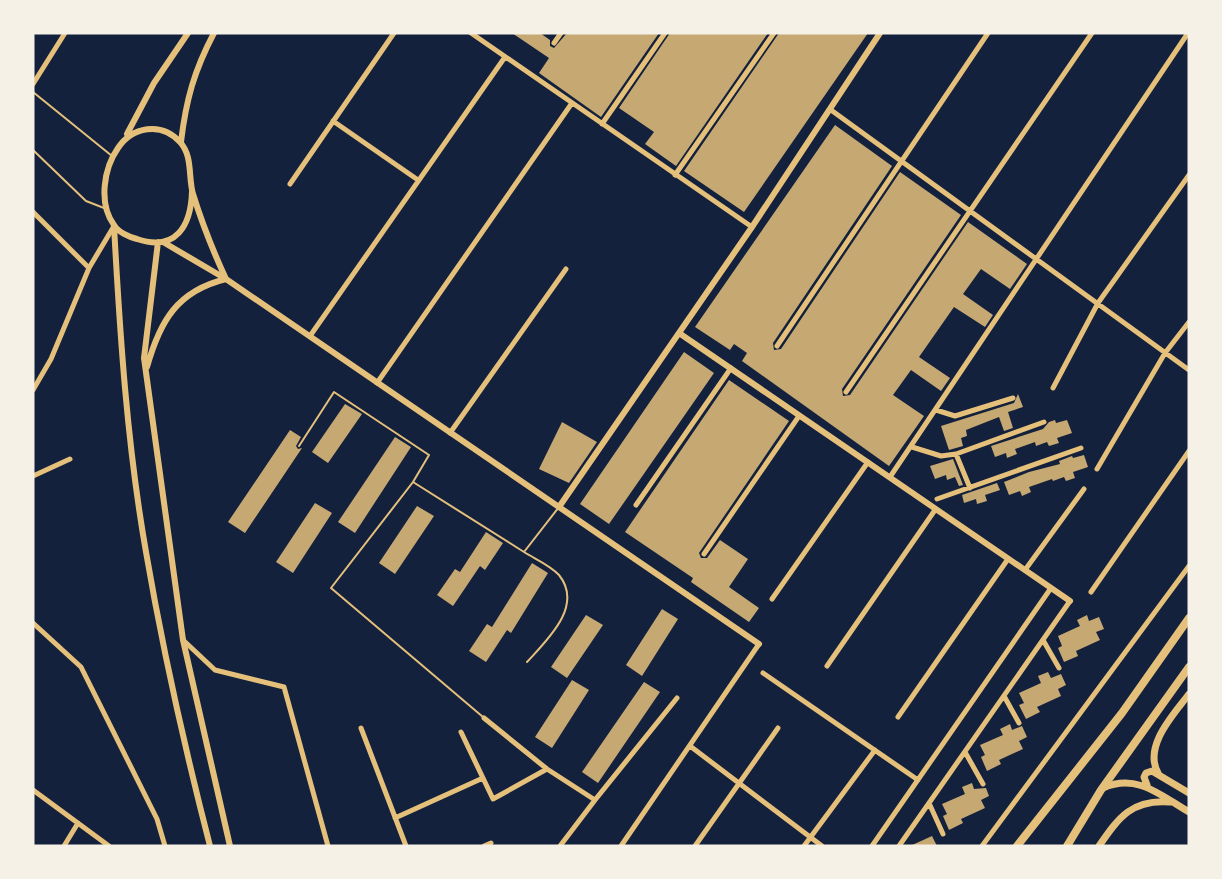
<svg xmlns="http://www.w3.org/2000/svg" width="1222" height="879" font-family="Barlow,sans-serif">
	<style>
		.building { fill: #c6a872 }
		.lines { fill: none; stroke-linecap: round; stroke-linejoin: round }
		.service { stroke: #e5c07b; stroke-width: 2 }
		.minor { stroke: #e5c07b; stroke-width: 5 }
		.tertiary { stroke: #e5c07b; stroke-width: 6 }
		.secondary { stroke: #e5c07b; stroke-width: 7 }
		.trunk { stroke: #e5c07b; stroke-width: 8 }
	</style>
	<rect width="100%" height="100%" fill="#14213d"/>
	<path class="building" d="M512,33H540L550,40V46L554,48L567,33H659L601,117L539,73L549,58Z
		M670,33H768L676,166L645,144L654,132L619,108Z
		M779,33H868L744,212L684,171Z
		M835,125L892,166L773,343L774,350L781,349L900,172L961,215L842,389L843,396L850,395L968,222L1027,264L1010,289L981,269L963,294L993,315L985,327L954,307L919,357L950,378L941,391L911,370L893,395L924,416L889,466L742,361L747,353L734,344L730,350L695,327Z
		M684,352L714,373L609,524L580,504Z
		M729,380L789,421L699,553L701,558H707L720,540L748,559L729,587L759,608L749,622L691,582L693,578L625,532Z
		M1018,394L1023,407L1008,412L1013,428L1004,431L999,417L966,430L967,436L961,438L963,446L949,450L941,426L1014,403Z
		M345,404L362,414L328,463L312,452Z
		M1055,420L1056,423L1067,420L1072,433L1057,438L1059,443L1049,446L1047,442L1036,446L1035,442L1015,449L1017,454L1007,458L1006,453L995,457L991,446L1043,429L1049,422Z
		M562,422L597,442L569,483L539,469Z
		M290,430L301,437L296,446L298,449L302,448L245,533L228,522Z
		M395,437L411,447L355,533L338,522Z
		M1084,455L1088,467L1073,472L1075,478L1066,481L1064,477L1053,481L1052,479L1029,487L1031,492L1022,496L1020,491L1009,495L1004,482L1029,472L1060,464L1059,461L1072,456L1073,458Z
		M953,459L963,485L959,486L955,477L947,480L946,475L935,479L930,466Z
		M997,483L1000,490L985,495L987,501L977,504L976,499L964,503L962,495Z
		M315,503L332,513L293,573L276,562Z
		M417,506L434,516L395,574L379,563Z
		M486,532L503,543L485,570L480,566L453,606L437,595L455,569L460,572Z
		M532,563L548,573L511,633L507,630L486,662L469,651L487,624L492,627Z
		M662,609L678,619L642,676L626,665Z
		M586,615L603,625L567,678L551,667Z
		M1087,615L1089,621L1099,617L1104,629L1096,632L1100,640L1076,651L1078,656L1064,662L1058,648L1062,646L1058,636L1080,626L1077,620Z
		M1048,672L1051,678L1061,674L1066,685L1058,689L1061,696L1037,707L1040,712L1026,719L1019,705L1024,703L1019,693L1041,683L1038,676Z
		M572,680L589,690L552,748L535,737Z
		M644,682L660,692L598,783L582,772Z
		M1010,724L1012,730L1022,726L1027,737L1019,741L1023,749L999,760L1001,764L987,771L981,757L985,755L980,745L1003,735L1000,729Z
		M972,783L974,789L986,788L989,796L981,800L985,808L961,819L963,823L949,830L943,816L947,814L942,804L965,794L962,787Z
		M932,836L937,846H910Z"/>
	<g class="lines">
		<path class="service" d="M33,92L112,156
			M33,150L86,201L104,208
			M299,446L334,392L429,455L413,482
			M527,662C547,640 584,606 559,575C550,565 535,559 524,552L559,507
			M483,717L331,588L413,482L524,552"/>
		<path class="minor" d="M471,33L752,227
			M554,43L561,33
			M33,84L65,33
			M831,110L1189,370
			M333,121L418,180
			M602,124L665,33
			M675,175L774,33
			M290,184L394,33
			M33,212L89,268
			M310,336L505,57
			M777,346L988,33
			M377,383L572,103
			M1053,388L1098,303L1189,175
			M33,390L51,359L89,268L114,226
			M846,392L1092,33
			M936,410L955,416L1013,398
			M450,433L566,269
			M912,447L941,456L956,454L1044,422
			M956,454L970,488
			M1097,469L1165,353L1189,322
			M33,476L70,459
			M890,477L1188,33
			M937,499L1081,448
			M636,505L731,368
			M704,554L799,416
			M1025,570L1084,489
			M1091,592L1189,451
			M772,599L868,462
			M33,623L81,667L157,819L165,846
			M183,640L215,670L284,687L328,846
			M1043,640L1059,668
			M827,666L935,510
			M763,673L918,780
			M1004,696L1019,723
			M898,717L1008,559
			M484,718L547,769L595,800L677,698
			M361,728L406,846
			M461,732L493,799L547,769
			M690,746L822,846
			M965,752L983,784
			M33,790L109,846
			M929,803L943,834
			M395,818L483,778
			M64,846L78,823
			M484,846L491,843
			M560,846L595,800
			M621,846L759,644
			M695,846L778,728
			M804,846L875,750
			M872,846L1051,588
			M899,846L1070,601
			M982,846L1189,566"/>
		<path class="tertiary" d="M127,134L154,83L188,33
			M181,142C186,100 194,71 214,33
			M114,226C120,335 127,444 146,552C163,651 185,749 210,846
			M158,242L144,358L183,640L230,846
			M163,242L226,279L759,644
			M679,333L1070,601
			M147,367C160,321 177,291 226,279C213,251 202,223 193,194C188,177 193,156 180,142C161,121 132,127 118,148C104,168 98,203 114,225C118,232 129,237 137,239C176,252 191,226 192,191
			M559,507L752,227L880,33"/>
		<path class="secondary" d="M1158,773C1143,746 1174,714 1189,694
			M1147,785L1144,777L1146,773L1152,771L1189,793
			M1103,788C1137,773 1160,795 1189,812
			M1099,846C1119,817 1132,799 1170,802"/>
		<path class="trunk" d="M1017,846L1122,713L1189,618
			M1067,846L1101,790L1189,667"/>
	</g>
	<rect width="1222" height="879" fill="none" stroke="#f6f1e7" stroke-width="69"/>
</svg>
